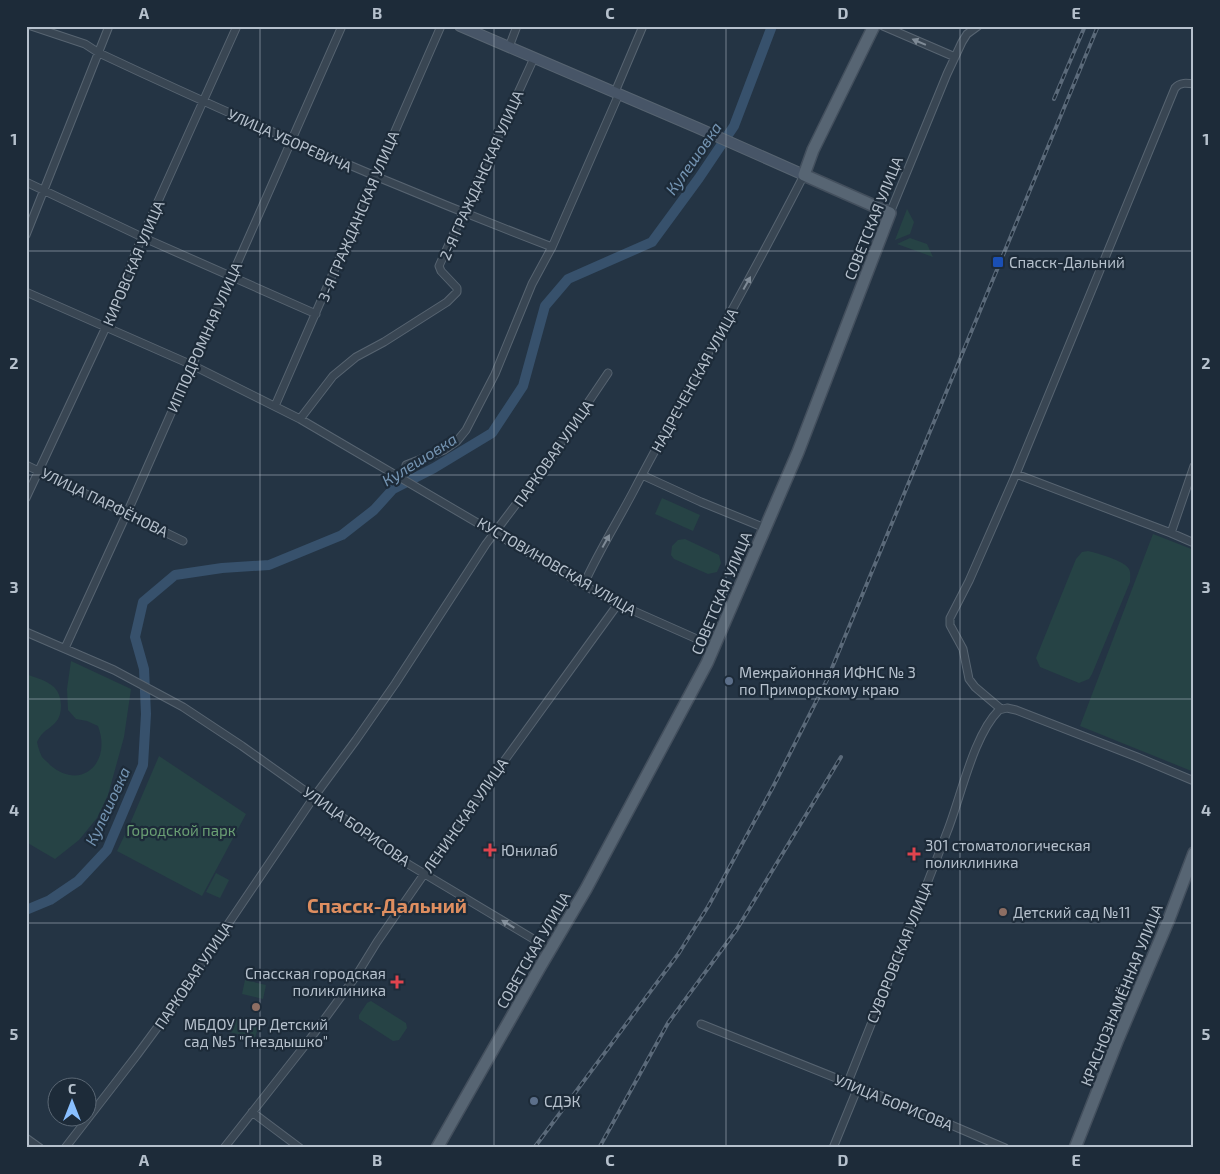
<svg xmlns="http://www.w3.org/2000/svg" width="1220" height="1174" font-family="'Exo 2',sans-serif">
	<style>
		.green { fill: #264345 }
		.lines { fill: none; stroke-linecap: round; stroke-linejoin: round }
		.river { stroke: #37516c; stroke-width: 10 }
		.minor-casing { stroke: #576471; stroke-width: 9 }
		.secondary-casing { stroke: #576471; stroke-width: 12 }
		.primary-casing { stroke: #434f5d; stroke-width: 14 }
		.minor { stroke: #394653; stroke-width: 7 }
		.secondary { stroke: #475567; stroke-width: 10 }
		.primary { stroke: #576573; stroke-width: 11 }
		.rail-casing { stroke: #5b6a7a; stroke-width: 4 }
		.rail { stroke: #1d2b39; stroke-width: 2; stroke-dasharray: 5.5; stroke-linecap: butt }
		.oneway { fill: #7e8a96 }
		.grid { fill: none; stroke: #b6c1cd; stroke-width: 1; stroke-opacity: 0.55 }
		.transit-dot { fill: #1a4fb4; stroke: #1d2b39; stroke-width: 2 }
		.service-dot { fill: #5c6f8a; stroke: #1d2b39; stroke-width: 2 }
		.health-dot { fill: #e0444e; stroke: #1d2b39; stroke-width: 2 }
		.education-dot { fill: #8d6e63; stroke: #1d2b39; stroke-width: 2 }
		.labels { text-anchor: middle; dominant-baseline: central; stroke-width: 4.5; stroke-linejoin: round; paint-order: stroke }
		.street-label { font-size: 15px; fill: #b6c1cd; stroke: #1d2b39 }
		.poi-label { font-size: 15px; fill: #b6c1cd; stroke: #1d2b39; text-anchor: start }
		.park-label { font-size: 15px; fill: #6ba074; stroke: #1d2b39 }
		.water-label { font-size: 16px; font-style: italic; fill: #7494b2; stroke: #1d2b39 }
		.district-label { font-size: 20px; font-weight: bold; fill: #de8e60; stroke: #1d2b39 }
		.neatline { fill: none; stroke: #b6c1cd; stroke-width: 2 }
		.grid-label { font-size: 16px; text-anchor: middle; font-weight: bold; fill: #b6c1cd }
	</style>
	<rect width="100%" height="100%" fill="#243444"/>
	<path class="green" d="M907,209L914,222L910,234L895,240Z
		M910,238L927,244L933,257L897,244Z
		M662,498L700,515L693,531L655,514Z
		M1153,534L1194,550V772L1080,726Z
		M685,539L719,555L721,563L717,572L708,574L674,559L671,555L672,546L678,540Z
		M1088,551C1097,553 1125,561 1129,569C1131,573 1130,578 1130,582L1092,674L1089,679L1079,683L1040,667L1036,658L1076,559L1082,552Z
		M71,661L131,689L124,737L108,795L97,818L79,840L55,859L26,842V674C44,681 60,683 61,705C61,711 60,718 55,723C46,732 44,729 37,742C38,747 40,753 42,757C44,760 48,762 50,765C82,792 112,762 98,726L87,721L76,719L68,710L67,689Z
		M159,756L246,814L202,896L117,851L129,826Z
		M216,873L229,880L220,898L206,892Z
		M245,980L266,985L263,999L242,994Z
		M371,1001L406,1023L407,1028L399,1040L393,1041L359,1019V1015L367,1003Z
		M233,1018L259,1024L255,1038L229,1032Z"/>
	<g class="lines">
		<path class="river" d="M26,910L50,900L78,881L107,850L143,765L146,714L144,669L135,637L143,602L175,575L222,568L269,565L342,535L374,510L393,489L434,468L492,433L523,386L545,306L568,279L652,242L699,178L734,126L772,26"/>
		<g class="minor-casing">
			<path id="minor" d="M31,26L85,44L99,53C248,123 398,188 552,247
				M883,26L955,57
				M509,47L517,26
				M615,92L643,26
				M26,182L142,237L316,314
				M890,213L947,74L962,42L967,34L978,26
				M26,235L109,26
				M26,292L192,365L300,419L580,583L618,604L715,647
				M275,406L441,26
				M300,419L333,376L356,357L384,342L447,302L457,292V288L441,271L439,266L534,58
				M26,465L183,541
				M406,465L444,450L457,441L466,430L495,374L532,284L552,247L619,94
				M1194,466L1171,533L1194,543
				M1016,474L1171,533
				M642,475L701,502L765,528
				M26,498L106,327L142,237L237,26
				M584,584C598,553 616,524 632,494C688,387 749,283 804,175
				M26,632L114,670L183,707L242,746L408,864L550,949
				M65,648L127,513L342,26
				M1001,709L975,687L969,679L963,649L950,625V618L969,581L1016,474L1175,88C1180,82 1187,83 1194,84
				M701,1024L916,1110L1005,1148
				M848,1082C881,999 915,916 947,832C961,797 973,736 999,710L1007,708L1016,710L1137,757L1194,781
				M252,1112L300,1148
				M26,1138L40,1148
				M65,1148L137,1055L168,1013L314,797L356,740L395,684L486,544L548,462L608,373
				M224,1148L310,1039L356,976L377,942L465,815L618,604
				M833,1148L858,1087"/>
		</g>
		<g class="secondary-casing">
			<path id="secondary" d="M460,26L698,128L804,175"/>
		</g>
		<g class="primary-casing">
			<path id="primary" d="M437,1148L540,967L586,889L707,663L798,452L890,213L804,175L813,150L874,26
				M1075,1148L1118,1039L1169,919L1194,853"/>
		</g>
		<use href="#minor" class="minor"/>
		<use href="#secondary" class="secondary"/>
		<use href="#primary" class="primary"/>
		<g class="rail-casing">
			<path id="rail" d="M1054,99L1085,26
				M534,1148L679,953L709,905L773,787L827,680L1098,26
				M599,1148L668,1023L737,929L841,757"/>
		</g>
		<use href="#rail" class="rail"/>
	</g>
	<defs><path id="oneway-solid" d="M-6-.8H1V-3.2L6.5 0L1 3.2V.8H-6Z" transform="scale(1.25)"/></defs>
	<g class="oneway">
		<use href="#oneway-solid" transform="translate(919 42) rotate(-157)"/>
		<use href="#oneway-solid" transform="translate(747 283) rotate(-61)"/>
		<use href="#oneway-solid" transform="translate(606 541) rotate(-61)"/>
		<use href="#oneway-solid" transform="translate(508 924) rotate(-149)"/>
	</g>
	<path class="grid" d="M260,26V1148M494,26V1148M726,26V1148M960,26V1148M26,251H1194M26,475H1194M26,699H1194M26,923H1194"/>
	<rect class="transit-dot" x="992" y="256" width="12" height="12" rx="2.5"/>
	<g class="service-dot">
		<circle cx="729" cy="681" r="5"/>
		<circle cx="534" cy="1101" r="5"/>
	</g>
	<g class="health-dot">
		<path d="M487.5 842.5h5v5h5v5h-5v5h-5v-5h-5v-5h5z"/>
		<path d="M911.5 846.5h5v5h5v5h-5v5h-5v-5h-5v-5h5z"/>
		<path d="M394.5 974.5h5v5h5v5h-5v5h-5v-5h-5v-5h5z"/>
	</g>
	<g class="education-dot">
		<circle cx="1003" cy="912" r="5"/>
		<circle cx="256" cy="1007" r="5"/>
	</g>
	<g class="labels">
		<g class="street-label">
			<text transform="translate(290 140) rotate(24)">УЛИЦА УБОРЕВИЧА</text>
			<text transform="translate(481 175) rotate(-66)">2-Я ГРАЖДАНСКАЯ УЛИЦА</text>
			<text transform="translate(358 216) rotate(-67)">3-Я ГРАЖДАНСКАЯ УЛИЦА</text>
			<text transform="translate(873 218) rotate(-68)">СОВЕТСКАЯ УЛИЦА</text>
			<text transform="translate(133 263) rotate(-67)">КИРОВСКАЯ УЛИЦА</text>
			<text transform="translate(204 337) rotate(-66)">ИППОДРОМНАЯ УЛИЦА</text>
			<text transform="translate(694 380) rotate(-61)">НАДРЕЧЕНСКАЯ УЛИЦА</text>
			<text transform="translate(553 453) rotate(-55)">ПАРКОВАЯ УЛИЦА</text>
			<text transform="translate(105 502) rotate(26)">УЛИЦА ПАРФЁНОВА</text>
			<text transform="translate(557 566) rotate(30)">КУСТОВИНОВСКАЯ УЛИЦА</text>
			<text transform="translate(721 593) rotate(-67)">СОВЕТСКАЯ УЛИЦА</text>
			<text transform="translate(465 815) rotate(-55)">ЛЕНИНСКАЯ УЛИЦА</text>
			<text transform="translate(357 826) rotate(35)">УЛИЦА БОРИСОВА</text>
			<text transform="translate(533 950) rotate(-60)">СОВЕТСКАЯ УЛИЦА</text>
			<text transform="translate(899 952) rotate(-68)">СУВОРОВСКАЯ УЛИЦА</text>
			<text transform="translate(193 975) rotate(-56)">ПАРКОВАЯ УЛИЦА</text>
			<text transform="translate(1121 995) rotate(-68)">КРАСНОЗНАМЁННАЯ УЛИЦА</text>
			<text transform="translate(894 1102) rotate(22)">УЛИЦА БОРИСОВА</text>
		</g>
		<g class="poi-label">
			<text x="1009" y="262">Спасск-Дальний</text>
			<text x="739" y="672">Межрайонная ИФНС № 3<tspan x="739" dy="17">по Приморскому краю</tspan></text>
			<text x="925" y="845">301 стоматологическая<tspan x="925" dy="17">поликлиника</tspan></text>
			<text x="501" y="850">Юнилаб</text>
			<text x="1013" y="912">Детский сад №11</text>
			<text x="386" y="973" text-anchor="end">Спасская городская<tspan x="386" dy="17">поликлиника</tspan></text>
			<text x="256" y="1024" text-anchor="middle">МБДОУ ЦРР Детский<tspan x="256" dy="17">сад №5 "Гнездышко"</tspan></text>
			<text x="544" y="1101">СДЭК</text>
		</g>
		<g class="park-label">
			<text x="181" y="830">Городской парк</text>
		</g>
		<g class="water-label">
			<text transform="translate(693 158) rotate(-55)">Кулешовка</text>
			<text transform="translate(419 459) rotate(-32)">Кулешовка</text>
			<text transform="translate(107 806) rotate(-65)">Кулешовка</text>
		</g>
		<g class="district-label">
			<text x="387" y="905">Спасск-Дальний</text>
		</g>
	</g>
	<rect width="1220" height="1174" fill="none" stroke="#1d2b39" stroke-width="55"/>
	<g transform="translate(72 1102)"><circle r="24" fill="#1d2b39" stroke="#5a6774"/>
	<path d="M0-4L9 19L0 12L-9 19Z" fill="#89bfff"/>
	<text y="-8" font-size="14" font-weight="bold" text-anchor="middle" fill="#b6c1cd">С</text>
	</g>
	<rect x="28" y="28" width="1164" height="1118" class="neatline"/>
	<g class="grid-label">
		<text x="144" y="19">A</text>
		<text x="377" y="19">B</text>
		<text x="610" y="19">C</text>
		<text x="843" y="19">D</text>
		<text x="1076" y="19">E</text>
		<text x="14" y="145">1</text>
		<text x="1206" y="145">1</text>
		<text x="14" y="369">2</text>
		<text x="1206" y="369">2</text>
		<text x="14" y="593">3</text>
		<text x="1206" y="593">3</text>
		<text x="14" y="816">4</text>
		<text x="1206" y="816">4</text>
		<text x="14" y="1040">5</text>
		<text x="1206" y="1040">5</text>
		<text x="144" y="1166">A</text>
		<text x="377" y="1166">B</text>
		<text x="610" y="1166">C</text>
		<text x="843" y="1166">D</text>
		<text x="1076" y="1166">E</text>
	</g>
</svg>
